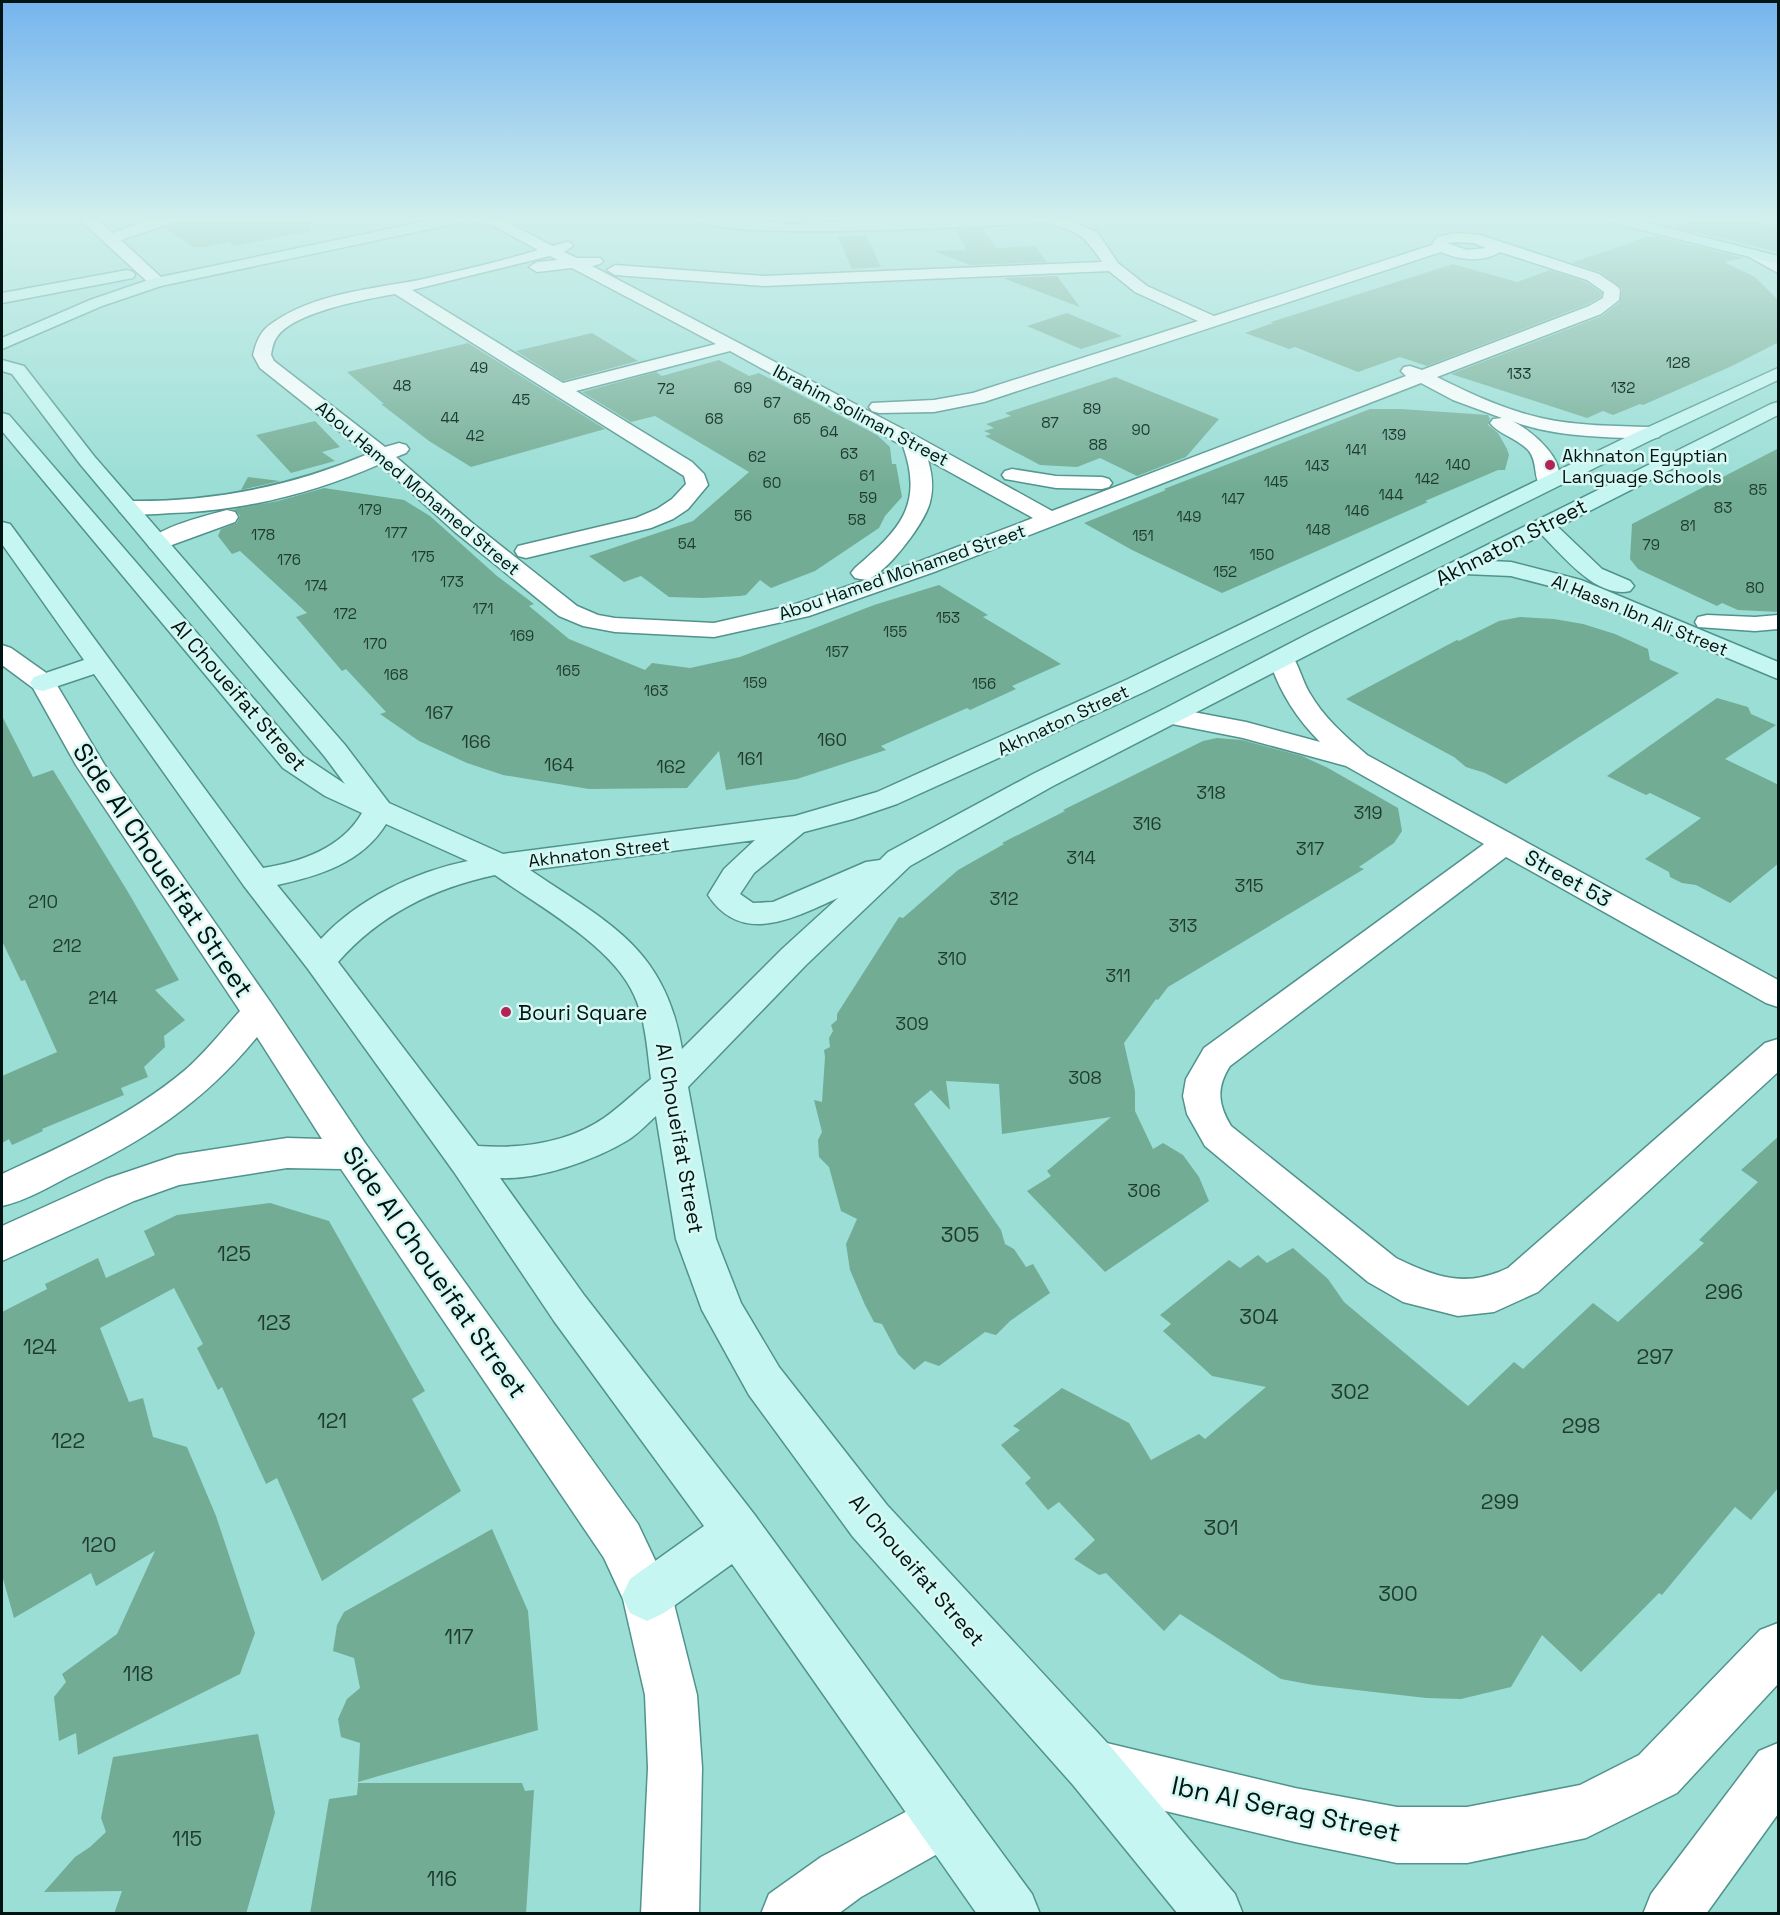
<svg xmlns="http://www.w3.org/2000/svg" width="1780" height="1915" font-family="'Space Grotesk',sans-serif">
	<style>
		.building { fill: #73ac94 }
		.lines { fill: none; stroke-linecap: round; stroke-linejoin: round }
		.street-casing { stroke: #50938c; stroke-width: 3 }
		.secondary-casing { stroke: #50938c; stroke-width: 3 }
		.street { fill: #fff; fill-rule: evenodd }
		.secondary { fill: #c6f6f2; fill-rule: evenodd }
		.poi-dot { fill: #b32355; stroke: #d7f8f3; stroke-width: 2 }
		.labels { text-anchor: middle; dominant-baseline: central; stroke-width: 5; stroke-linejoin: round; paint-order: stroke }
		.far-number-label { font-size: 15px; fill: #1d3b33 }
		.far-street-label { font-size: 18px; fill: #001513; stroke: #d7f8f3 }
		.far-poi-label { font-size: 18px; fill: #001513; stroke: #d7f8f3; text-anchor: start }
		.number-label { font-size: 18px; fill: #1d3b33 }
		.street-label { font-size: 21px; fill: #001513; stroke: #d7f8f3 }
		.poi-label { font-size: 21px; fill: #001513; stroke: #d7f8f3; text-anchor: start }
		.near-number-label { font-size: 21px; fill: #1d3b33 }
		.near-street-label { font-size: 26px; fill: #001513; stroke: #d7f8f3 }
	</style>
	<rect width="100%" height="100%" fill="#9aded6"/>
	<path class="building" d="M181,218H310L311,231L235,246L228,242L206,247H193L165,228L178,223Z
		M1698,218H1739L1779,227V252L1676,228Z
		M982,228L996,248L1035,246L1047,262L970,265L934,251L967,250L955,230Z
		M866,235L881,267L852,269L838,237Z
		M1656,236L1744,258L1724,262L1755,277L1779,301V342L1732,366L1643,405L1640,404L1613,415L1603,411L1587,418L1451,374L1602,316L1620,302L1622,289L1600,272L1572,263L1646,237Z
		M1453,264L1517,282L1550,270L1586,282L1602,293L1601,297L1588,304L1427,366L1400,357L1358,372L1295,347L1289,349L1245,333L1273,323L1271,322Z
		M1057,276L1080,307L1003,278Z
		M1067,313L1122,336L1081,349L1027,326Z
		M592,333L638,361L563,381L516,351Z
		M468,343L605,429L471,467L429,441L381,404H384L347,372Z
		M719,360L749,376L759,373L877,435L890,447L892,464H896L902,497L885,516L879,528L815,571L771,588L760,580L746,595L740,596L703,598L669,597L641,576L624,582L589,556L693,521L749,472L655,416L631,422L582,392L656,372L662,376Z
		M1115,377L1219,419L1186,457L1137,476L1100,458L1077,467L1040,465L985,436L991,434L984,431L994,428L986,424L1011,416L1005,413Z
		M1370,409H1401L1488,415L1490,419L1488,425L1498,433L1507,449L1509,455L1505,470H1498L1425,501L1428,502L1222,593L1132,550L1084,523L1166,490L1164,489Z
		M315,421L340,447L322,452L335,461L291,473L256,435Z
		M1779,448V612L1738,610L1722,603L1717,606L1638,569L1630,559L1632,524Z
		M248,477L280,481L241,490Z
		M324,488L404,500L430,516L497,576L534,604L529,606L569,639L645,670L652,663L690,668L740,657L874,605L939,585L988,615L983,617L1061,664L1012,686L1016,689L970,710L967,708L881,746L886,750L797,779L726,790L719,751L687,788L589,789L503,775L467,763L419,741L380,714L386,712L346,669L342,671L296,617L307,613L240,551L232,554L218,536L221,529L237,523L240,516L234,509L278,501Z
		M1520,617L1554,619L1583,624L1615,634L1648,649L1650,660L1679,673L1506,784L1485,773L1466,767L1454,757L1346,699L1457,640L1459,641L1499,621Z
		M1717,698L1748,707L1751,714L1776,725L1725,759L1779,785V863L1730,903L1696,885L1682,883L1670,877L1669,872L1645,859L1701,818L1650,793L1646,795L1607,776Z
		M2,716L33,777L53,770L128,892L179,980L155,990L185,1020L164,1036L165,1047L144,1067L148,1077L121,1088L124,1095L42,1129L43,1131L12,1145L9,1139L2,1143V1076L57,1052L25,980L21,981L2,941Z
		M1217,738L1242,740L1302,756L1328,768L1398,808L1402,831L1394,843L1359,867L1364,869L1168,987L1158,1000L1156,999L1124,1043L1135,1091V1111L1153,1149L1163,1143L1183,1155L1199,1177L1209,1201L1105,1272L1027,1191L1051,1176L1047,1171L1111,1117L1002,1134L999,1084L946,1081L950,1110L931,1090L914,1104L1001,1230L1005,1244L1014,1249L1026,1267L1033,1264L1050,1293L1010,1321L996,1335L985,1332L939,1366L925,1361L914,1370L898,1354L882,1324L874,1322L865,1305L850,1270L846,1244L857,1219L841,1211L829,1167L819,1157L818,1140L822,1132L814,1100L822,1102L825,1057L824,1050L830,1047L829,1038L833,1031L831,1025L837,1020V1014L899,917L903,918L958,870L1004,844L1002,843L1065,811L1063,810L1203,741Z
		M1779,1136V1487L1751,1520L1735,1507L1662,1595L1659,1593L1581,1672L1542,1635L1511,1687L1461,1699L1426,1698L1313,1685L1281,1679L1180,1614L1164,1631L1106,1573L1099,1575L1074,1559L1095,1540L1059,1502L1048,1510L1025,1483L1031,1478L1001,1445L1020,1430L1013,1426L1062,1388L1129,1423L1151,1460L1199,1434L1205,1439L1266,1387L1212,1376L1163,1331L1171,1324L1160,1315L1229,1260L1240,1268L1258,1255L1267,1263L1293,1248L1328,1279L1344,1302L1468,1406L1514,1362L1523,1369L1593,1303L1618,1322L1704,1243L1699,1240L1758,1182L1741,1170Z
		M270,1203L329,1221L425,1391L412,1399L461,1491L322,1581L277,1478L266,1484L222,1387L218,1390L197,1348L203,1344L174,1288L100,1328L129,1402L143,1398L153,1437L187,1447L216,1516L255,1633L240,1674L78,1755L76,1733L59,1741L54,1697L66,1682L62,1674L117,1634L155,1551L96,1586L91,1573L14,1618L2,1575V1312L47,1289L45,1284L98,1258L106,1278L155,1255L144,1231L177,1215Z
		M492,1529L528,1611L538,1730L358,1782L360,1743L341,1737L338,1719L347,1699L360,1688L354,1658L333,1651L337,1625L344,1612Z
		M258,1734L275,1813L246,1914H114L122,1891L44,1892L75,1857L90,1847L106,1832L101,1818L113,1757Z
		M358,1783H522L525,1791L534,1790L526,1914H310L329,1799L357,1795Z"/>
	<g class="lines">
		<g class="street-casing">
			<path id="street" d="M78,218H94L113,233L154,218H179L177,221L121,240L163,279L165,282L163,285H151Z
				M469,218L501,219L553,246L566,242L571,243L573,246L564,252L577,258H600L603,261L600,264L592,266L918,437L1052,511L1406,376L1401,371L1404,367L1410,366L1422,370L1589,306L1603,298L1604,292L1587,280L1500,252C1483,263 1459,260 1441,252L984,402L934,412L879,413L872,411L869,407L872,403L934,400L973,393L1198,321L1135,292L1109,271L764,286L615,275L607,270L615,265L764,276L1102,262C1082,232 1078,232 1044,222L1042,219L1062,218L1097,232L1118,263L1147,286L1214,316L1432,245L1437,237L1455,233L1480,235L1599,274L1618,287L1620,290L1619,300L1601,314L1437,377C1469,393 1505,410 1541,418C1577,426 1615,426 1652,427L1659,429L1662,433L1659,437L1652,439C1605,437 1557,438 1512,421C1531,430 1572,463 1555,487L1548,489L1541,487C1533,477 1538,463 1529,451C1519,439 1498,434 1490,423L1493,419L1502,418L1453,400L1421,383L934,572L809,616L714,637L615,632L583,626L559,616L455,532L380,464C314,493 243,511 171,513C154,514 136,516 120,512L117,507L120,502L128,501C213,502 290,487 368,454L260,368L253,355C256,343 260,331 271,324C312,294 370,289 419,280C459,271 499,262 538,250L492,225L471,221ZM1455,242L1474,243L1486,248L1467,250L1447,243ZM550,256L558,260L537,262L529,267L537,272L572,268L716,344L563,383L412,290ZM395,294L684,476L686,484L672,499L657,509L636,518L518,546L515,551L518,556L526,558L651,528L673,519L688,509L708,485L704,474L692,462L576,391L730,351L903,446C924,506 899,530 855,568L851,573L855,578C860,579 864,580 869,579C888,571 925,523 930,502C934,487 932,474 928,460L1033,518L918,562L793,605L714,623L615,618L598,615L577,606L471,522L396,457L406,453L409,449L406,445L399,443L385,447L274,361L271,355C272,349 273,342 277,337C293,312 367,299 395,294Z
				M1756,250L1778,262V273L1751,258L1748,255Z
				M1012,469L1056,476L1102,477L1109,479L1112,483L1109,487L1102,489L1056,488L1005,479L1002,475L1005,471Z
				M227,510L235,512L238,517L235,522L158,550L150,548L147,543C158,527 208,515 227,510Z
				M1707,615L1755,617L1778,615V629L1755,631L1698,627L1695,622L1698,617Z
				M2,645L11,648L52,677L104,764L271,1003L365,1143L638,1524L672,1596L697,1695L702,1768L699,1914H641L648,1768L645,1695L623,1599L604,1558L341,1169L287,1168L179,1185L134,1201L2,1261V1226L106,1179L177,1155L287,1138L322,1139L257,1037C202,1104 145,1140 68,1177C47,1188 25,1201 2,1206V1174C65,1145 130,1116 184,1071C205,1053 222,1031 240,1011L76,765L33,688L2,665Z
				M1282,651L1291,654C1299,665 1302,680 1309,692C1323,717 1345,736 1367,755L1778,980V1007L1766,1003L1506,857L1230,1066C1216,1088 1218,1104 1231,1126L1396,1258C1437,1278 1466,1288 1508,1268L1765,1043L1778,1039V1072L1538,1292L1494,1312L1458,1316L1403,1302L1368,1282L1205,1146L1187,1114L1183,1096L1186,1079L1204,1048L1484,844L1346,766L1243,738L1162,722L1159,716L1162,710L1172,708L1246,722L1320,742C1296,718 1279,691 1269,659L1273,654Z
				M1778,1623V1684L1677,1793L1586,1838L1467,1863H1397L1295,1842L1094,1794L1075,1786L1067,1767L1075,1748L1094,1740L1295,1788L1397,1807H1467L1580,1785L1639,1755L1760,1630Z
				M1778,1743V1814L1706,1914H1643L1651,1894L1759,1751Z
				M945,1793L964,1801L972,1820L964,1839L861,1897L838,1914H761L769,1894L821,1857L926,1801Z"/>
		</g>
		<g class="secondary-casing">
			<path id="secondary" d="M441,218H470L463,222L161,286L102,306L2,349V338L90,300L151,279Z
				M693,218H727L792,224L937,218H1069L1062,222C1009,224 719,244 693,218Z
				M1603,218H1628L1778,256V264L1605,221Z
				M127,270L133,272L135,275L133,278L2,303V293Z
				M2,360L24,366L94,456L345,745L389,803L503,854L795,816L877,792L1126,680L1633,434L1778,368V380L1647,442L1144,692L897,804L853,819L804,832L754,873L740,894L753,903L773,902L866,862L880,860L888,852L1033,774L1162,710L1310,633L1771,404L1778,402V415L1558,527L1602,569L1630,581L1634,586L1630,591C1597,599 1563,556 1542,535L1490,561L1511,562L1581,580L1778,662V679L1565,590L1511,576L1465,574L1053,786L910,866L806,965L688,1087L716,1239L741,1303L779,1367L887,1505L1111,1747L1235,1894L1243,1914H1178L1073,1785L853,1537L749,1395L702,1310L676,1239L656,1116C647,1124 638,1134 628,1140C595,1160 539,1180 500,1178L584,1295L754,1514L1032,1894L1040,1914H977L732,1564L664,1613L647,1621L630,1613L622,1596L630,1579L704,1526L554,1321L454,1172L308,969L244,886L94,674L43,691L34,689L30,683L34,677L84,660L2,544V522L10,524L263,868C301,862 342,848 362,813L325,796L283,768L2,431V413L9,415L303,756L345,784L325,757L80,464L12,374L2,371ZM386,824L468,861C414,872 358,899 321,939L277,885C319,876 362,863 386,824ZM755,840L724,869L708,895C742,947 795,917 838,898L782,949L682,1049C665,947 608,923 530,870ZM495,875C537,905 607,943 631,989C646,1016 647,1050 651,1079C635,1092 620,1107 604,1118C567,1143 521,1149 478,1146L338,962C380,914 434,888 495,875Z"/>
		</g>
		<use href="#street" class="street"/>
		<use href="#secondary" class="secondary"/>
	</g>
	<linearGradient id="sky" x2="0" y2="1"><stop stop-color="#74b4ee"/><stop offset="0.45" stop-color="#d2f0ed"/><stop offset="1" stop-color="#d2f0ed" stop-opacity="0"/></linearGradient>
	<rect width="1780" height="486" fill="url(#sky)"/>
	<g class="poi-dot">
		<circle cx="1550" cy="465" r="6"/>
		<circle cx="506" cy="1012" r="6"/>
	</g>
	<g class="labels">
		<g class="far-number-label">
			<text x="1678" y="362">128</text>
			<text x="479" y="367">49</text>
			<text x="1519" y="373">133</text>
			<text x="402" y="385">48</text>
			<text x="743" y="387">69</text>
			<text x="1623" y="387">132</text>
			<text x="666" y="388">72</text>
			<text x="521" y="399">45</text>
			<text x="772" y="402">67</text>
			<text x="1092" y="408">89</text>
			<text x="450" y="417">44</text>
			<text x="714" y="418">68</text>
			<text x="802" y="418">65</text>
			<text x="1050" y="422">87</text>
			<text x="1141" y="429">90</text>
			<text x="829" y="431">64</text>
			<text x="1394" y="434">139</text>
			<text x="475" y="435">42</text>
			<text x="1098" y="444">88</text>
			<text x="1356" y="449">141</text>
			<text x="849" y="453">63</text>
			<text x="757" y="456">62</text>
			<text x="1458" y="464">140</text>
			<text x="1317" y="465">143</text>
			<text x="867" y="475">61</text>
			<text x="1427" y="478">142</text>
			<text x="1276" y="481">145</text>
			<text x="772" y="482">60</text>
			<text x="1758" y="489">85</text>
			<text x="1391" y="494">144</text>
			<text x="868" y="497">59</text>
			<text x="1233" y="498">147</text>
			<text x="1723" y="507">83</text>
			<text x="370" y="509">179</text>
			<text x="1357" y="510">146</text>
			<text x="743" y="515">56</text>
			<text x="1189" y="516">149</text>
			<text x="857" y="519">58</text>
			<text x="1688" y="525">81</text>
			<text x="1318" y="529">148</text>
			<text x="396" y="532">177</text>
			<text x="263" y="534">178</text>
			<text x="1143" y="535">151</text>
			<text x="687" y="543">54</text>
			<text x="1651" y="544">79</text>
			<text x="1262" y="554">150</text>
			<text x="423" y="556">175</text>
			<text x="289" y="559">176</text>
			<text x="1225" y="571">152</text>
			<text x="452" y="581">173</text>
			<text x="316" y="585">174</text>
			<text x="1755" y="587">80</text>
			<text x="483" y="608">171</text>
			<text x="345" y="613">172</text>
			<text x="948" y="617">153</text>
			<text x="895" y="631">155</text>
			<text x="522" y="635">169</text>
			<text x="375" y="643">170</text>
			<text x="837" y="651">157</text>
			<text x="568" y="670">165</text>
			<text x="396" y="674">168</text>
			<text x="755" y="682">159</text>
			<text x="984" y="683">156</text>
			<text x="656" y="690">163</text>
		</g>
		<g class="far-street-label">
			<text transform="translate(861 415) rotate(28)">Ibrahim Soliman Street</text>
			<text transform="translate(418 488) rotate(40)">Abou Hamed Mohamed Street</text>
			<text transform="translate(902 572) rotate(-19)">Abou Hamed Mohamed Street</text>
			<text transform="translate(1640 615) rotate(22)">Al Hassn Ibn Ali Street</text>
			<text transform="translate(1063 720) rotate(-25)">Akhnaton Street</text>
			<text transform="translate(599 852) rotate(-7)">Akhnaton Street</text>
		</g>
		<g class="far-poi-label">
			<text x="1562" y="455">Akhnaton Egyptian<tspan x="1562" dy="21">Language Schools</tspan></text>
		</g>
		<g class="number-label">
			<text x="439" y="712">167</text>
			<text x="832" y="739">160</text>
			<text x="476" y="741">166</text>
			<text x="750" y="758">161</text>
			<text x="559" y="764">164</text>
			<text x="671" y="766">162</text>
			<text x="1211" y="792">318</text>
			<text x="1368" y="812">319</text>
			<text x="1147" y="823">316</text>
			<text x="1310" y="848">317</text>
			<text x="1081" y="857">314</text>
			<text x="1249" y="885">315</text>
			<text x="1004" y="898">312</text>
			<text x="43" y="901">210</text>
			<text x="1183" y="925">313</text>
			<text x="67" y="945">212</text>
			<text x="952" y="958">310</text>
			<text x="1118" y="975">311</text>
			<text x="103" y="997">214</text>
			<text x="912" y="1023">309</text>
			<text x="1085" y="1077">308</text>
			<text x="1144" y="1190">306</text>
		</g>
		<g class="street-label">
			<text transform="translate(1511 542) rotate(-27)">Akhnaton Street</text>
			<text transform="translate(239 695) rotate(49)">Al Choueifat Street</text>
			<text transform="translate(1568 878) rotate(29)">Street 53</text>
			<text transform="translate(680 1138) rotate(80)">Al Choueifat Street</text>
			<text transform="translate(917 1570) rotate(49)">Al Choueifat Street</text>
		</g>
		<g class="poi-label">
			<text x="518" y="1012">Bouri Square</text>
		</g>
		<g class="near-number-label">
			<text x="960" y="1234">305</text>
			<text x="234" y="1253">125</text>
			<text x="1724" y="1291">296</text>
			<text x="1259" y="1316">304</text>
			<text x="274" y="1322">123</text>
			<text x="40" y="1346">124</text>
			<text x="1655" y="1356">297</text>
			<text x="1350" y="1391">302</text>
			<text x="332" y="1420">121</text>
			<text x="1581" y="1425">298</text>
			<text x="68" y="1440">122</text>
			<text x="1500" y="1501">299</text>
			<text x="1221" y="1527">301</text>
			<text x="99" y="1544">120</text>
			<text x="1398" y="1593">300</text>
			<text x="459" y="1636">117</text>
			<text x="138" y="1673">118</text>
			<text x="187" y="1838">115</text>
			<text x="442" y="1878">116</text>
		</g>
		<g class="near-street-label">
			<text transform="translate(163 870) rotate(56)">Side Al Choueifat Street</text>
			<text transform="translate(435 1272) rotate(55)">Side Al Choueifat Street</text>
			<text transform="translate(1286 1809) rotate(12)">Ibn Al Serag Street</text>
		</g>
	</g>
	<rect width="1780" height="1915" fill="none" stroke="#001513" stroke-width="6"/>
</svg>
